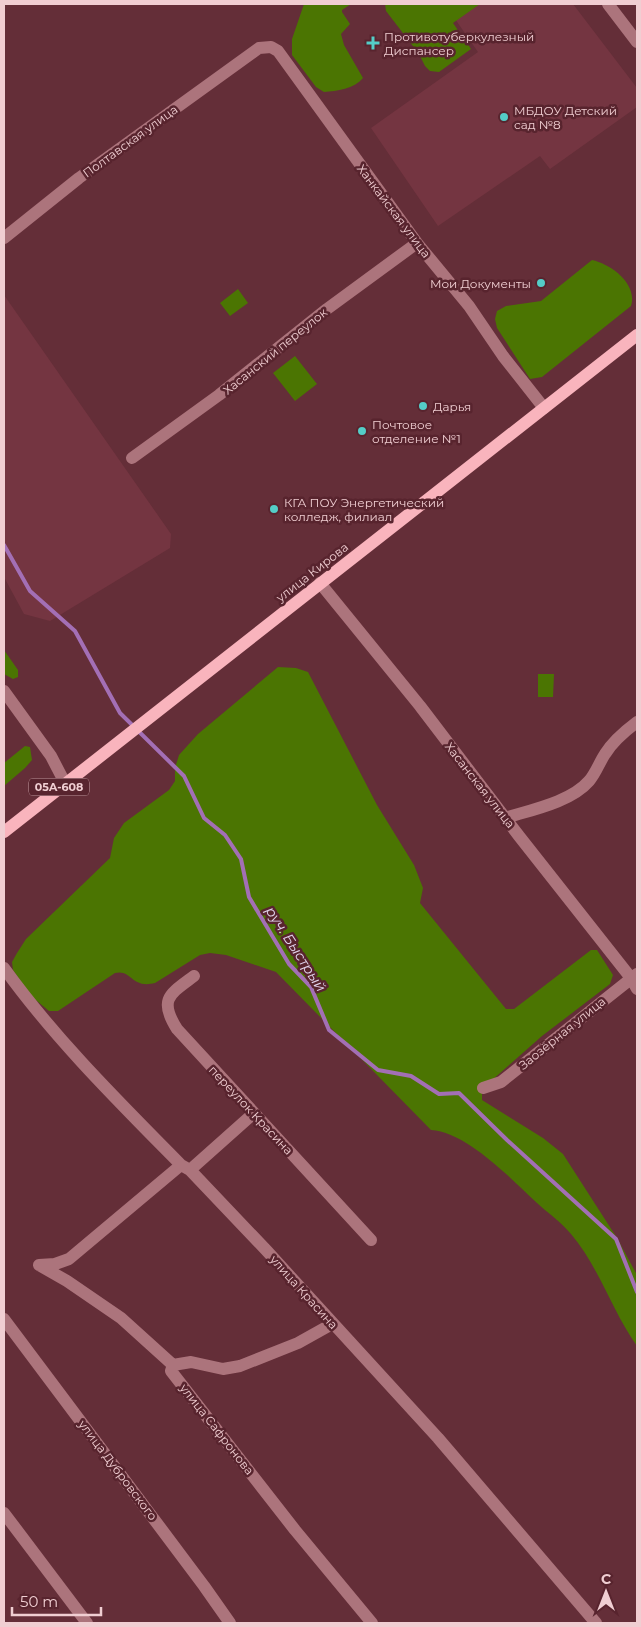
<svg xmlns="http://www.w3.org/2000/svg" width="641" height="1627" font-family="Montserrat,sans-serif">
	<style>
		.built { fill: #743541 }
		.green { fill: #4b7502 }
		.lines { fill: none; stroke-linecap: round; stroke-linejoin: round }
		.stream { stroke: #a36fb5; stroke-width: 4 }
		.minor { stroke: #ac747c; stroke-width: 12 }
		.major { stroke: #f9b4bd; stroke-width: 12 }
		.poi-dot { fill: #54cdc7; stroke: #58242e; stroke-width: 2 }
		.labels { text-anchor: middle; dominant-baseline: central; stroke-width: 5; stroke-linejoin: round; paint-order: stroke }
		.shield { fill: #58242e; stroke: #c29ba1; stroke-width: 1 }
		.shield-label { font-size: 11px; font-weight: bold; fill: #f0ced2 }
		.poi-label { font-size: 12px; fill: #f0ced2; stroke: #58242e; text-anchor: start }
		.street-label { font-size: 12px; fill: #f0ced2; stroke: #58242e }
		.water-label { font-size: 14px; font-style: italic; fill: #e3d5ee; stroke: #58242e }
	</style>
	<rect width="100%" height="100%" fill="#642e38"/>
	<path class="built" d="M474,4H573L637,88V107L550,169L540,156L438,226L371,128L478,52L453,16Z
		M4,295L171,534L170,548L50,621L24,614L4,577Z"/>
	<path class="green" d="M304,4H351L342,10V12L350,24L341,34L344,45L363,78C354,89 337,91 324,92L316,87L292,55V39Z
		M385,4H480L453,23L471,49L439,72L430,71L425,66L419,54L386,11Z
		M592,260C611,264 638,284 631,306L542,377L530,379L497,328L495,319L497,311L506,306L541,301Z
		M238,289L248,303L230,316L220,303Z
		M295,356L317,384L295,401L273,373Z
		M4,650L18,670V677L13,679L4,674Z
		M278,667L296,668L308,672L377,805L414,865L423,888L420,903L506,1009H514L591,950H597L613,975L610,984L542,1036L482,1089V1100L543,1138L563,1154L617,1238L637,1275V1346C612,1311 599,1267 571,1234C561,1222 548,1213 537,1203C511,1179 467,1132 431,1130L276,972L226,955L210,953L200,955L155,983C131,989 132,969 115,973L58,1011H49L31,996L13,970L12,962L17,953L26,939L110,858L114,838L124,823L169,790L175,781V768L179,755L198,734Z
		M538,674H554L553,697H538Z
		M25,746L30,747L32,760L25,768L4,786V763Z"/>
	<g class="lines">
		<path class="stream" d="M4,545L30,591L75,631L120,713L184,776L204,818L225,835L241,859L249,897L289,964L311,987L329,1030L378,1070L411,1076L439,1094L459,1093L507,1140L616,1239L637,1292"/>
		<path class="minor" d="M608,4L637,42
			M4,238L79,178L259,48L271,47L278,51L417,243L469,306L503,356L544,408
			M132,458L219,395L327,309L417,243
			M320,583L420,706L519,836L631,978L637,989
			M4,691L51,756L65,783
			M505,818C531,810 571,802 589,781C596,773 599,763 605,754C613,741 625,731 637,722
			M4,968C56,1040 119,1102 181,1165L190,1170L267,1251L438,1438L596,1623
			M194,976C170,994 158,999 177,1029L371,1240
			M483,1088L501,1082L637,974
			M190,1170L254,1113
			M39,1265L67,1281L121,1318L173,1365L171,1371L295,1530L372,1623
			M39,1265L55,1264L69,1259L181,1165
			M4,1319L204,1586L230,1623
			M173,1365L191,1362L223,1369L240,1366L298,1343L332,1324
			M4,1513L87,1623"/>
		<path class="major" d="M4,832L637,335"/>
	</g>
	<g class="poi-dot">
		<path d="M370.5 35.5h5v5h5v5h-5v5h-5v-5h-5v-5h5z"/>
		<circle cx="504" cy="117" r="5"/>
		<circle cx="541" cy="283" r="5"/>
		<circle cx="423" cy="406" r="5"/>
		<circle cx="362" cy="431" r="5"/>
		<circle cx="274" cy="509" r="5"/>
	</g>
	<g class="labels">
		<rect class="shield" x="29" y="778.5" width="60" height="17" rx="4"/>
		<g class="shield-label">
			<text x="59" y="787">05А-608</text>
		</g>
		<g class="poi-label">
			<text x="384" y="36">Противотуберкулезный<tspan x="384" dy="14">Диспансер</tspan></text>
			<text x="514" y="110">МБДОУ Детский<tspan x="514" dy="14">сад №8</tspan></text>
			<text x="531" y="283" text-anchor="end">Мои Документы</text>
			<text x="433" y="406">Дарья</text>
			<text x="372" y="424">Почтовое<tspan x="372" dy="14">отделение №1</tspan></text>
			<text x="284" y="502">КГА ПОУ Энергетический<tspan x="284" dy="14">колледж, филиал</tspan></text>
		</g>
		<g class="street-label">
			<text transform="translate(130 141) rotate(-36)">Полтавская улица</text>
			<text transform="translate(394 211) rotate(53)">Ханкайская улица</text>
			<text transform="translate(275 351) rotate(-39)">Хасанский переулок</text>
			<text transform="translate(312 572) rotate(-38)">улица Кирова</text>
			<text transform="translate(480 785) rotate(52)">Хасанская улица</text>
			<text transform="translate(562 1033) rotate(-39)">Заозёрная улица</text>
			<text transform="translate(251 1110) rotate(47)">переулок Красина</text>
			<text transform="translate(304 1292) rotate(48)">улица Красина</text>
			<text transform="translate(217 1429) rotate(52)">улица Сафронова</text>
			<text transform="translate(118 1470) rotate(53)">улица Дубровского</text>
		</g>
		<g class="water-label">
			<text transform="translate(296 949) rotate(57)">руч. Быстрый</text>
		</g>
	</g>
	<rect width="641" height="1627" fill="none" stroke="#f0ced2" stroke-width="10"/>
	<g transform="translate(606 1592)" stroke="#58242e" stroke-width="4" paint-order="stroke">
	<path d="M0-4L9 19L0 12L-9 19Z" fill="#f0ced2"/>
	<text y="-8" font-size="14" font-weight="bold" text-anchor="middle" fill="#f0ced2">С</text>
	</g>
	<path d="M12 1607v8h89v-8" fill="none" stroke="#f0ced2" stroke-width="2.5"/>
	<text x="20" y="1607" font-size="15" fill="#f0ced2" stroke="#58242e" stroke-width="4" paint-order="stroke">50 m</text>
</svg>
